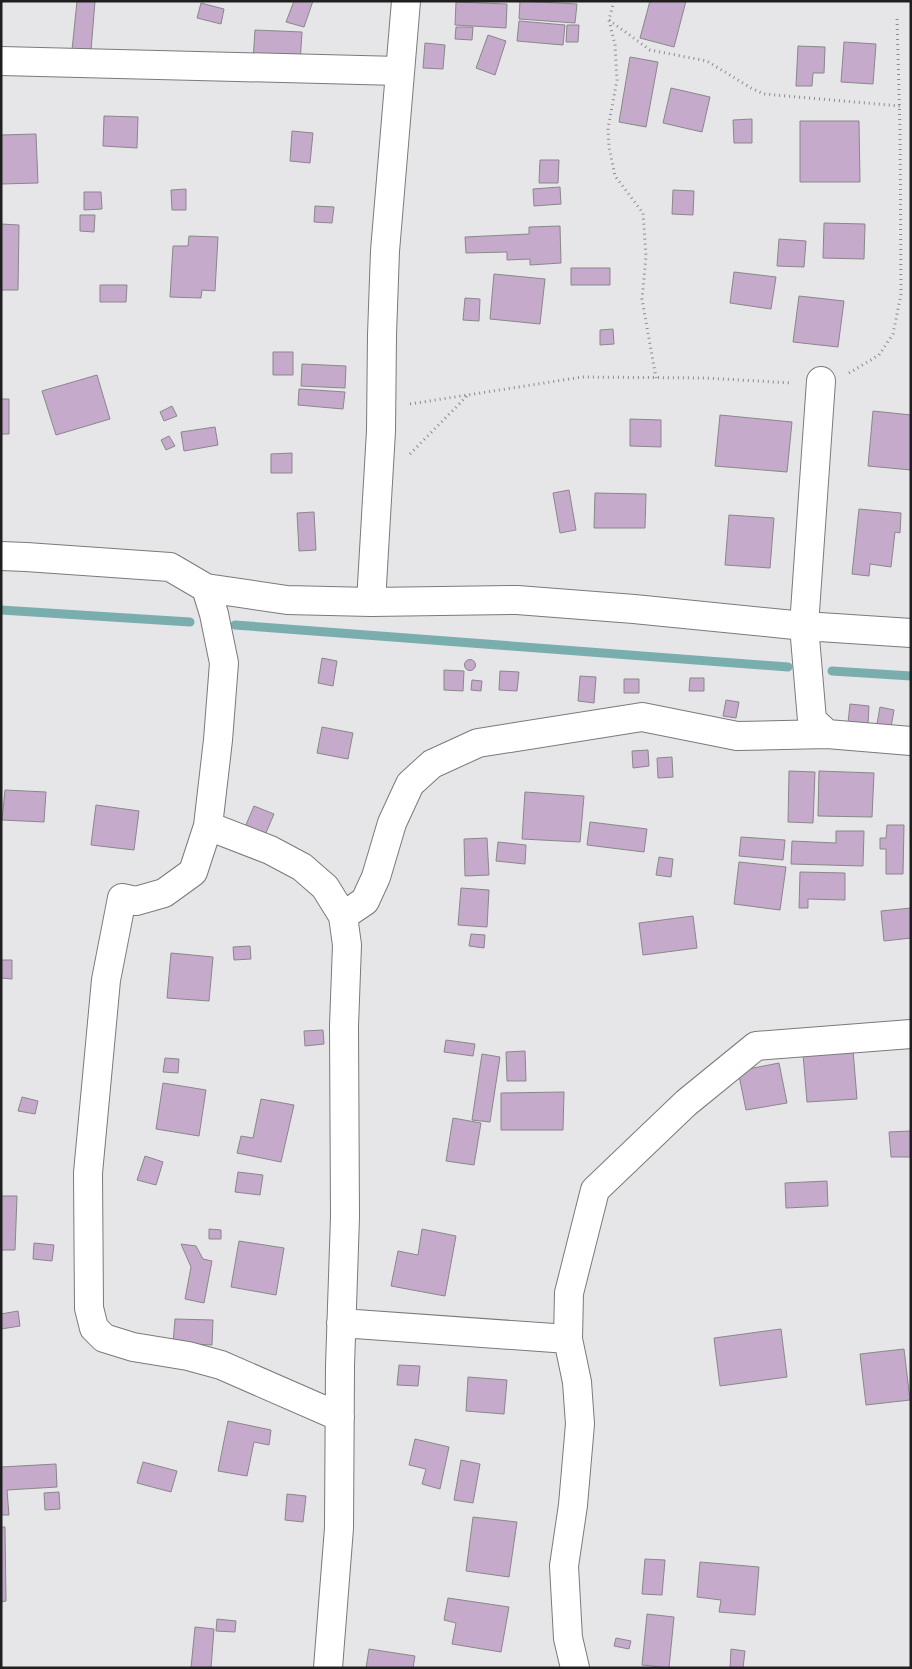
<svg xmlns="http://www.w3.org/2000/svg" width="912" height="1669" font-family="'Crimson Pro',serif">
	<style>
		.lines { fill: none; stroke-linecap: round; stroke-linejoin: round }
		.stream { stroke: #7aaeae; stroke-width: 9 }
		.building { fill: #c5aacb; stroke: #898889 }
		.minor-casing { stroke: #7a7a7b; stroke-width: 30 }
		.path { stroke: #8b8b8c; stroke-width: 3; stroke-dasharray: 1 4; stroke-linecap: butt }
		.minor { stroke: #fff; stroke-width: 28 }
	</style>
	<rect width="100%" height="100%" fill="#e6e6e8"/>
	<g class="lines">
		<path class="stream" d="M1,610L190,622
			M235,625L788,667
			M832,671L911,676"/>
	</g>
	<path class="building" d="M77,1H95L91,51L72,50Z
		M294,1H313L304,27L286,22Z
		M520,1L577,4L575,23L519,19Z
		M650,1H686L674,47L640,38Z
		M456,2L507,4L506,28L455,25Z
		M201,3L224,9L221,24L197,18Z
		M519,21L565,25L563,45L517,41Z
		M567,25H579L578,42H566Z
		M456,27H473L472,40L455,39Z
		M255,30L302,32L300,64L253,61Z
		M488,35L506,41L495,75L476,68Z
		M844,42L876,44L873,84L841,82Z
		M425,43L445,45L443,69L423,68Z
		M798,46L825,47L824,73H813L812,86H796Z
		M630,57L658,62L646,127L619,122Z
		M671,88L710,97L702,132L663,123Z
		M104,116L138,117L137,148L103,146Z
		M752,119V143H734L733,120Z
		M800,121H859L860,182H800Z
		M292,131L313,133L310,163L290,161Z
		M36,134L38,183L1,184V135Z
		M540,160H559L558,183H539Z
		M560,187L561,204L534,206L533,189Z
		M186,189V210H172L171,190Z
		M673,190L694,191L693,215L672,214Z
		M84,192H101L102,209L84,210Z
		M315,206L334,207L332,223L314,222Z
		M80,215H95L94,232L80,231Z
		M824,223L865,224L864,259L823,258Z
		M1,224L19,225L18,290H1Z
		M560,226L561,263L530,265V259L507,260V252L466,253L465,237L529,234V227Z
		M189,236L218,237L215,291L202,290L201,298L170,297L173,246H188Z
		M779,239L806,241L804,267L777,266Z
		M571,268H610V285H571Z
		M734,272L776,277L771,309L730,303Z
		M494,274L545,279L540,324L490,319Z
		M100,285H127L126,302H100Z
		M799,296L844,301L838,347L793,342Z
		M465,298L480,299L479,321L463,320Z
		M613,329L614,344L600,345V330Z
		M273,352H293V375H273Z
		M302,364L346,366L345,388L301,386Z
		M97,375L110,419L56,435L42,391Z
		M299,389L345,392L343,409L298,405Z
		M1,399H9V434H1Z
		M172,406L177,416L164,421L160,412Z
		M873,411L911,415V470L868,466Z
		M720,415L792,422L787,472L715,466Z
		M630,419L661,420V447L630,446Z
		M215,427L218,445L184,451L181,432Z
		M169,436L175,446L166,450L161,440Z
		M292,453V473H271V454Z
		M569,490L576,530L560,533L553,493Z
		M595,493L646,494L645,528H594Z
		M859,509L901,513L900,533L895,532L891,567L870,564L869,576L852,574Z
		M314,512L316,550L299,551L297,513Z
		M729,515L774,518L770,568L725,565Z
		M322,658L337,661L333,686L318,683Z
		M464.5 665a5.5 5.5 0 1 1 11 0a5.5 5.5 0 1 1-11 0Z
		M444,670L464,671L463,691L444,690Z
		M500,671L519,672L517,691L499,690Z
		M580,676L596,677L594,703L578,701Z
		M690,678H704V691H689Z
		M624,679H639V693H624Z
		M472,680L482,681L481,691L471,690Z
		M726,700L739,702L736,718L723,716Z
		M850,704L869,706L868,724L848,723Z
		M880,707L894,710L891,727L877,724Z
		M322,727L353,733L348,759L317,753Z
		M648,750L649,766L633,768L632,751Z
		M672,757L673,777L658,778L657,758Z
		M789,771L815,772L813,823L788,822Z
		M819,771L874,773L872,817L818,816Z
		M5,790L46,792L44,822L2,820Z
		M525,792L584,796L580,842L522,839Z
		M96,805L139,811L134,850L91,845Z
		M254,806L274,814L265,835L245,827Z
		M590,822L647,829L644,852L587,845Z
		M887,825H904L903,874H886V849H880V838H886Z
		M836,831H864L863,866L791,864L792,841L836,843Z
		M741,837L785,840L783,860L739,856Z
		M487,838L489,875L465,876L464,839Z
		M498,842L526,845L525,864L496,861Z
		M659,857L673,859L671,877L656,875Z
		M739,862L786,867L780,910L734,904Z
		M800,872L845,873V900L808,899V908H799Z
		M461,888L489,890L487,927L458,925Z
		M911,908V938L884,941L881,911Z
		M693,916L697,948L643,955L639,923Z
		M471,934L485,935L484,948L469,946Z
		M250,946L251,959L234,960L233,947Z
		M171,953L213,957L209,1001L167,998Z
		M1,960H12V979L1,978Z
		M323,1030L324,1044L305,1046L304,1031Z
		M446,1040L475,1044L473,1056L444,1052Z
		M853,1050L857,1099L807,1102L803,1054Z
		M525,1051L526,1081H507L506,1052Z
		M482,1054L500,1057L490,1122L472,1120Z
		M165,1058L179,1059L178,1073L163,1072Z
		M779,1063L787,1103L746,1110L738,1071Z
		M163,1083L206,1090L199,1136L156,1129Z
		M564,1092L563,1130H501V1093Z
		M22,1097L38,1101L35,1114L18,1111Z
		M261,1099L294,1105L281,1162L237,1153L241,1136L253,1138Z
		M453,1118L481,1123L474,1165L446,1161Z
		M911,1131V1157H891L889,1132Z
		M145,1156L163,1162L156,1185L137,1180Z
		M238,1172L263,1175L260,1195L235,1192Z
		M827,1181L828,1206L786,1208L785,1183Z
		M1,1196H17L15,1250H1Z
		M209,1229L221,1230V1239H209Z
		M422,1229L456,1236L445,1296L391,1286L398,1251L418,1255Z
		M239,1241L284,1248L276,1295L231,1287Z
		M34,1243L54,1245L52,1261L33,1259Z
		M181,1244L196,1246L203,1259L212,1261L204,1303L185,1299L191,1267Z
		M18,1311L20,1326L1,1329V1314Z
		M175,1319L213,1320L212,1345L173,1343Z
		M781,1329L787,1377L720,1386L714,1338Z
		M904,1349L910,1400L866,1405L860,1354Z
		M399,1365L420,1366L418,1386L397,1385Z
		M468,1377L507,1380L504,1414L466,1411Z
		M228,1421L271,1430L269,1445L254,1442L247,1476L218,1471Z
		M415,1439L449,1447L440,1489L422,1484L426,1469L409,1465Z
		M461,1460L480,1464L473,1503L454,1500Z
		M143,1462L177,1471L171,1492L137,1483Z
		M56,1464L57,1487L7,1490L9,1515H1V1467Z
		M59,1492L60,1509L45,1510L44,1493Z
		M287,1494L306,1496L303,1522L285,1520Z
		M473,1517L517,1522L509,1577L466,1571Z
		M1,1527H5L6,1601L1,1602Z
		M645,1559L665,1560L662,1595L642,1594Z
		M700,1562L759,1567L755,1615L719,1612L721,1600L697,1597Z
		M448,1598L509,1607L501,1652L452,1644L456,1623L444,1620Z
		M647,1614L674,1617L669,1668L642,1665Z
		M217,1619L236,1621L235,1632L216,1631Z
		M195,1627L214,1629L211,1668H191Z
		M616,1638L631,1641L629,1649L614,1646Z
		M369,1649L415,1656L413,1668H366Z
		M731,1649L745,1651L743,1668H730Z"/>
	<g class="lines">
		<g class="minor-casing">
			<path id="minor" d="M1,61L399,71
				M821,381L804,626L812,720L827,734L911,741
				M1,556L26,557L170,567L206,588L287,600L371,602L517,600L634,609L804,626L911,633
				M206,588L214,614L224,663L218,740L208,826L193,872L164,893L136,901L122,898L106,980L88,1173L89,1308L94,1328L104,1338L133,1347L188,1356L221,1365L340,1417
				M371,602L381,431L382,335L385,251L406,1
				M208,826L270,850L302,867L325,887L343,916L347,945L344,1026L345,1217L340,1366L339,1528L328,1668
				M343,916L365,901L376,877L392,823L410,784L432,764L478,743L642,717L737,736L827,734
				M341,1323L568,1339
				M575,1668L568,1638L564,1566L573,1505L580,1424L577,1382L568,1339L569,1293L595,1190L686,1103L756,1046L911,1034"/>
		</g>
		<path class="path" d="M614,1L609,20L615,45L617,80L608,128L609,147L615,176L643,213L646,256L642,299L656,378
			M609,20L650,50L707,61L751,88L764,94L900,106
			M849,373L879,355L893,334L901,294L900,129L897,18
			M410,404L582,377L706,378L792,383
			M410,454L467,396"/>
		<use href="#minor" class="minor"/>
	</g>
	<rect width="912" height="1669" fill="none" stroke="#1f1f20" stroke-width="5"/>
</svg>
